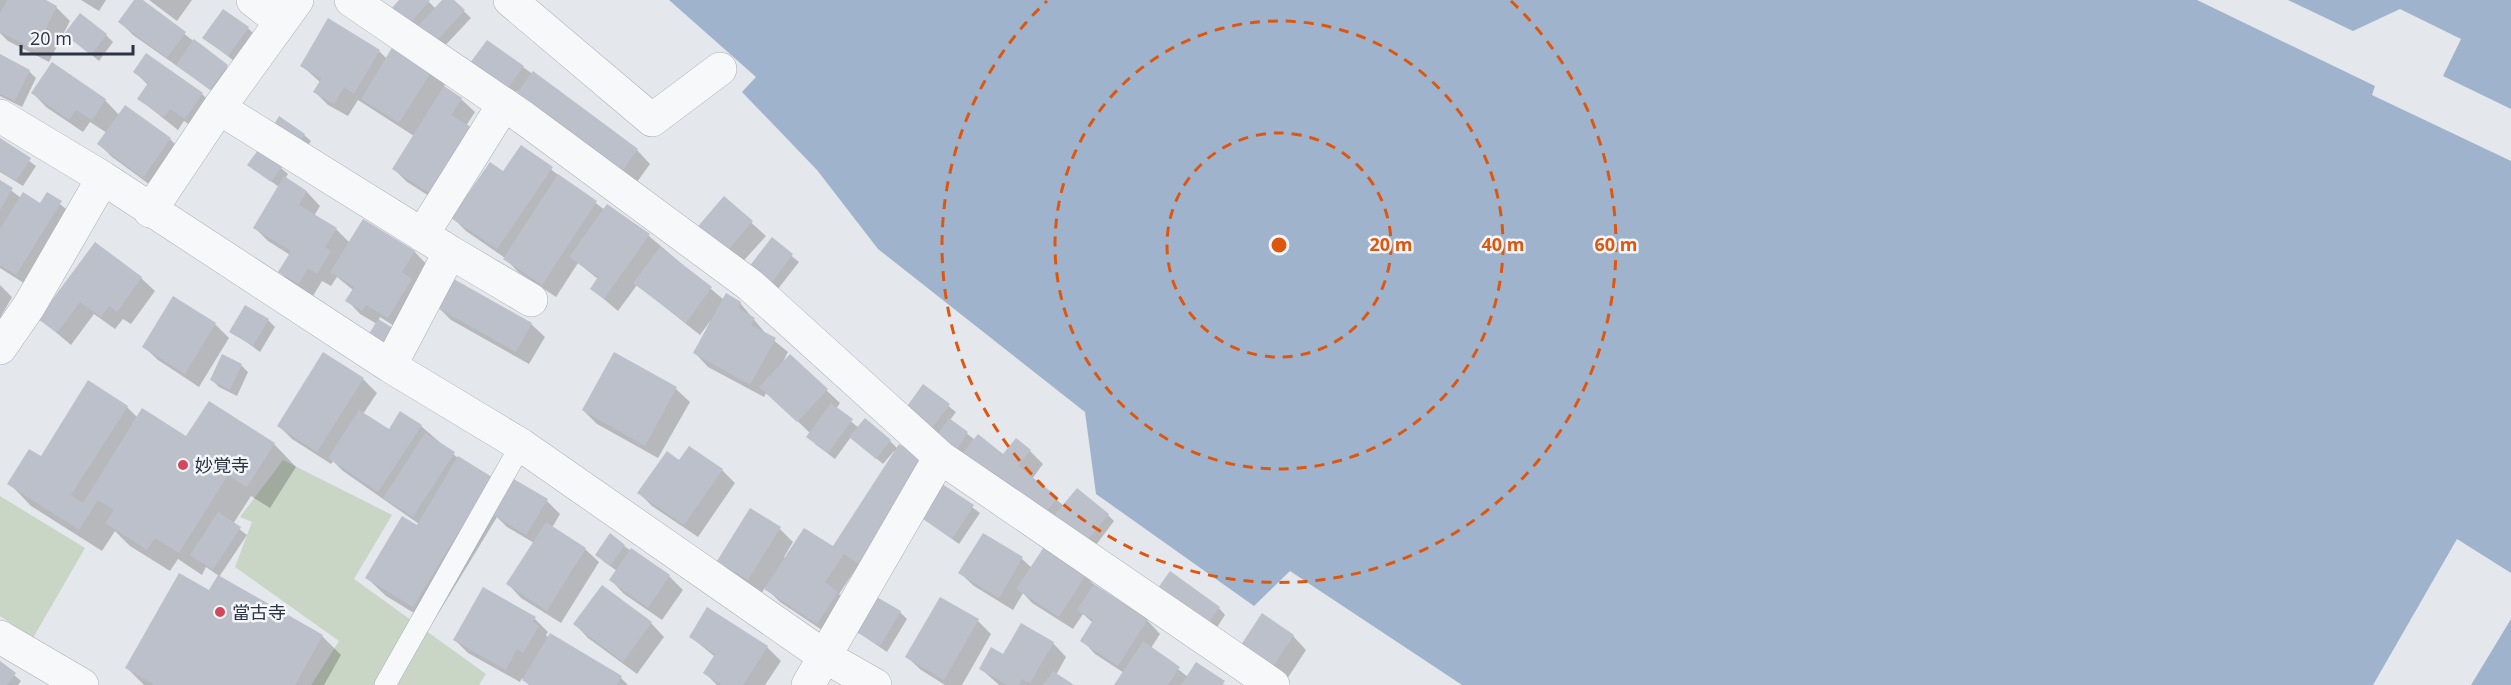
<svg xmlns="http://www.w3.org/2000/svg" width="2511" height="685" font-family="'Open Sans','Noto Sans JP',sans-serif">
	<style>
		.green { fill: #c9d6c5 }
		.water { fill: #9fb4cc }
		.pier { fill: #e4e7ec }
		.shadow { fill: #0003 }
		.building { fill: #bbc0ca }
		.lines { fill: none; stroke-linecap: round; stroke-linejoin: round }
		.service-casing { stroke: #a9aeb7; stroke-width: 22 }
		.minor-casing { stroke: #a9aeb7; stroke-width: 34 }
		.service { stroke: #f7f8fa; stroke-width: 21 }
		.minor { stroke: #f7f8fa; stroke-width: 33 }
		.ring { fill: none; stroke: #df570f; stroke-width: 3; stroke-dasharray: 10 8 }
		.poi-dot { fill: #d1495b; stroke: #f4f6f9; stroke-width: 2 }
		.labels { text-anchor: middle; dominant-baseline: central; stroke-width: 5; stroke-linejoin: round; paint-order: stroke }
		.poi-label { font-size: 18px; fill: #2b3445; stroke: #f4f6f9; text-anchor: start }
		.centre { fill: #df570f; stroke: #f4f6f9; stroke-width: 3 }
		.ring-label { font-size: 18px; text-anchor: middle; font-weight: bold; fill: #df570f; stroke: #f4f6f9; stroke-width: 5; stroke-linejoin: round; paint-order: stroke }
	</style>
	<rect width="100%" height="100%" fill="#e4e7ec"/>
	<path class="green" d="M283,460L392,515L354,579L486,674L479,685H311L339,641L235,567L252,522L240,517Z
		M0,496L85,548L33,638L0,616Z"/>
	<path class="water" d="M669,0H2511V685H1462L1290,571L1254,606L1096,494L1085,412L878,249L817,170L742,92L756,77Z"/>
	<path class="pier" d="M2197,0H2288L2353,31L2400,9L2461,39L2443,76L2511,109V161L2372,95L2375,86Z
		M2457,539L2511,573V619L2471,685H2373Z"/>
	<path class="shadow" d="M0,0H42L56,7L70,21L49,62L8,41L0,33Z
		M81,0H106L99,11Z
		M136,0H140L234,72L218,95L133,35L120,22Z
		M149,0H192L177,21Z
		M401,0H427L436,9L444,0H452L471,18L440,51L416,31Z
		M248,28L255,35L235,62L204,37Z
		M66,34L106,35L113,42L99,61Z
		M379,51L387,59L431,72L445,85L443,88L461,99L475,112L466,126L448,208L407,182L394,169L414,136L358,100L348,116L328,105L315,92L320,82L302,66Z
		M0,55L29,71L36,78L22,107L0,96Z
		M523,67L637,150L650,164L637,182L532,106L517,91L512,99L476,74Z
		M135,72L202,94L215,107L199,131L184,121L178,130L139,99L148,85Z
		M33,93L105,100L119,115L125,107L170,139L184,153L157,190L112,157L99,144L107,133L90,122L83,132L46,107Z
		M304,135L311,141L303,152L279,136Z
		M0,140L36,166L23,186L0,172Z
		M521,147L605,210L649,236L724,300L740,303L766,334L788,352L783,362L790,356L840,403L836,409L859,428L890,441L898,449L873,576L858,566L839,594L851,606L831,636L780,602L765,587L762,593L733,574L719,561L780,529L793,542L784,557L786,559L833,549L896,452L894,451L883,464L851,437L835,459L815,444L811,434L767,392L764,397L708,367L695,353L711,320L700,335L637,285L618,311L592,289L598,279L578,263L556,297L518,272L505,258L466,231L453,218L503,173Z
		M249,165L281,168L288,174L285,179L307,192L320,206L314,216L336,229L350,243L363,221L415,252L428,266L402,331L380,317L377,324L360,314L347,300L353,290L337,277L331,286L322,281L313,296L293,285L280,272L290,255L268,241L255,228L279,187Z
		M0,182L21,198L40,205L47,194L75,216L30,287L0,268Z
		M724,198L766,236L737,268L709,244Z
		M772,240L799,262L774,294L753,279Z
		M95,244L141,278L155,291L131,324L123,319L115,329L94,314L71,345L40,319Z
		M0,285L12,297L0,318Z
		M174,298L216,325L229,338L199,387L158,360L144,347Z
		M438,307L531,324L545,337L529,364L451,320Z
		M268,320L275,327L260,352L231,331Z
		M324,354L363,379L377,393L363,414L389,431L421,426L459,459L491,478L547,501L560,514L552,528L585,549L599,562L561,623L521,598L508,584L534,543L507,527L497,517L432,624L386,596L367,578L419,524L343,471L333,461L331,464L292,439L279,426Z
		M615,354L676,389L690,402L658,458L597,424L583,410Z
		M223,356L241,365L248,372L237,396L219,387L212,380Z
		M924,387L956,412L950,420L975,440L1003,456L1030,451L1043,464L1032,479L1064,506L1108,515L1114,521L1093,549L912,418Z
		M127,407L138,418L187,438L274,444L296,467L270,508L251,496L233,524L247,535L219,577L322,636L341,655L324,685H144L127,668L210,592L219,576L206,567L202,575L178,559L170,571L130,546L115,531L102,551L31,506L9,483L41,458Z
		M679,462L722,470L735,483L698,537L652,506L639,493Z
		M943,486L980,513L959,544L922,517Z
		M624,546L669,576L683,590L662,620L624,594L611,580L617,571L603,561Z
		M1022,559L1032,568L1085,576L1098,588L1147,620L1160,634L1151,648L1188,677L1226,685H1116L1124,673L1095,654L1082,640L1093,623L1083,614L1073,629L1032,603L1023,593L1013,610L974,586L960,573Z
		M1165,597L1219,608L1225,615L1214,632Z
		M900,612L907,619L887,652L856,631Z
		M535,619L548,632L546,635L549,638L621,678L628,685H529L522,678L520,682L468,653L455,640Z
		M978,621L991,634L962,685H945L921,670L907,657Z
		M651,623L664,637L637,674L588,638L575,624Z
		M1293,636L1306,650L1285,682L1254,661Z
		M691,637L767,647L781,661L765,685H717L705,673L715,657Z
		M1053,643L1066,657L1056,675L1071,685H999L981,669L1004,656Z
		M0,663L21,681L18,685H0Z"/>
	<path class="building" d="M7,0H46L57,6L35,50L0,32V13Z
		M134,0H143L186,32L167,58L118,22Z
		M399,0H430L408,26L390,10Z
		M442,0H454L465,10L433,45L415,29Z
		M223,9L249,27L228,56L202,38Z
		M80,13L107,34L91,55L64,34Z
		M328,18L380,50L354,94L344,87L334,104L313,92L321,79L300,66Z
		M194,39L228,65L210,90L176,65Z
		M487,40L524,66L504,93L467,67Z
		M393,46L432,71L399,123L361,99Z
		M146,53L203,93L185,119L170,109L164,117L137,99L148,83L133,72Z
		M0,54L30,70L15,101L0,94Z
		M52,62L106,99L92,120L76,110L69,120L31,93Z
		M533,71L638,149L623,170L517,93Z
		M444,86L462,98L451,115L476,130L434,196L392,169Z
		M125,105L171,138L143,178L97,144Z
		M279,116L305,134L296,147L271,130Z
		M0,138L31,158L16,181L0,171Z
		M521,145L553,167L497,249L451,218L490,162L503,171Z
		M258,150L282,167L271,182L247,165Z
		M558,174L597,201L542,285L503,259Z
		M284,176L307,191L299,205L337,228L325,247L331,251L317,274L308,268L299,284L278,272L291,251L253,228Z
		M0,180L13,188L0,210Z
		M23,192L40,203L47,192L62,201L16,275L0,265V229Z
		M724,196L753,221L723,256L694,231Z
		M607,204L650,234L604,299L590,289L598,277L569,257Z
		M363,219L415,251L402,272L412,279L388,318L366,305L362,311L345,301L354,287L330,272Z
		M772,237L793,254L767,289L745,272Z
		M95,242L142,277L117,312L109,306L101,317L80,302L57,333L38,319Z
		M660,247L712,287L686,323L633,283Z
		M452,278L532,323L516,352L436,307Z
		M726,293L741,302L738,308L755,318L751,325L776,338L750,385L693,353Z
		M173,296L216,323L185,374L142,347Z
		M245,305L269,319L253,346L229,332Z
		M378,319L393,328L381,347L366,339Z
		M323,352L364,378L317,452L277,426Z
		M614,352L677,387L645,446L582,410Z
		M222,354L242,364L230,390L210,380Z
		M790,354L828,389L797,422L759,387Z
		M88,380L128,406L71,495L83,503L142,408L186,436L209,401L275,443L247,487L228,475L179,553L155,538L147,550L105,523L114,510L98,500L79,530L7,484L29,449L41,456Z
		M923,384L950,404L930,431L903,412Z
		M831,403L853,419L828,453L806,437Z
		M359,410L389,429L400,411L422,425L378,492L328,458Z
		M865,418L891,440L876,459L849,437Z
		M949,418L968,432L957,449L937,435Z
		M425,433L455,452L413,517L383,498Z
		M978,434L1003,454L1016,438L1031,450L1018,466L1058,497L1042,517L962,454Z
		M899,444L926,462L859,564L844,554L825,582L838,592L817,624L764,589L804,528L833,546Z
		M689,446L723,469L684,525L637,493L667,451L679,460Z
		M458,456L492,477L413,607L365,578L402,516L417,525Z
		M512,478L548,499L526,535L492,514Z
		M942,484L974,505L952,539L920,517Z
		M1077,488L1109,514L1085,543L1053,517Z
		M750,508L781,527L748,580L717,561Z
		M218,512L241,527L213,570L190,555Z
		M546,522L586,548L547,611L506,584Z
		M610,533L625,545L610,566L595,555Z
		M983,533L1023,557L999,598L958,573Z
		M1044,547L1086,575L1059,617L1016,589Z
		M631,548L670,575L648,608L609,580Z
		M1170,571L1220,607L1206,626L1156,591Z
		M179,573L209,590L218,575L323,635L295,685H155L125,668Z
		M1094,584L1148,619L1118,666L1080,641L1093,620L1077,610Z
		M602,585L652,622L623,662L573,624Z
		M483,587L536,617L533,622L539,626L523,653L517,649L506,670L453,640Z
		M875,596L901,611L880,646L855,631Z
		M940,597L979,619L944,680L905,657Z
		M707,607L768,646L743,685H721L703,673L715,654L689,637Z
		M1262,613L1294,635L1271,669L1239,648Z
		M1021,623L1054,642L1030,683L1022,679L1019,685H1007L979,669L991,647L1003,654Z
		M550,633L622,676L617,685H530L522,680Z
		M1143,641L1180,667L1168,685H1114Z
		M0,661L16,673L7,685H0Z
		M1196,662L1225,681L1222,685H1181Z
		M1053,671L1074,685H1043Z"/>
	<g class="lines">
		<g class="service-casing">
			<path id="service" d="M385,685L521,445"/>
		</g>
		<g class="minor-casing">
			<path id="minor" d="M253,0L280,21
				M351,0L524,118L750,285L940,457L1273,685
				M510,0L652,120L720,69
				M219,108L450,252L390,366
				M0,116L103,178L390,366L521,445L824,656L875,685
				M150,211L219,108L297,0
				M422,235L504,104
				M450,252L531,300
				M0,348L29,306L103,178
				M0,637L82,685
				M808,685L940,457"/>
		</g>
		<use href="#service" class="service"/>
		<use href="#minor" class="minor"/>
	</g>
	<g class="ring">
		<circle cx="1279" cy="245" r="112"/>
		<circle cx="1279" cy="245" r="224"/>
		<path d="M1511 1A337 337 0 1 1 1047 1"/>
	</g>
	<g class="poi-dot">
		<circle cx="183" cy="465" r="6"/>
		<circle cx="220" cy="612" r="6"/>
	</g>
	<g class="labels">
		<g class="poi-label">
			<text x="195" y="465">妙覚寺</text>
			<text x="232" y="612">當古寺</text>
		</g>
	</g>
	<circle cx="1279" cy="245" r="9" class="centre"/>
	<g class="ring-label">
		<text x="1391" y="251">20 m</text>
		<text x="1503" y="251">40 m</text>
		<text x="1616" y="251">60 m</text>
	</g>
	<path d="M21 45v9h112v-9" fill="none" stroke="#2b3445" stroke-width="3"/>
	<text x="30" y="45" font-size="18" fill="#2b3445" stroke="#f4f6f9" stroke-width="4.5" paint-order="stroke">20 m</text>
</svg>
